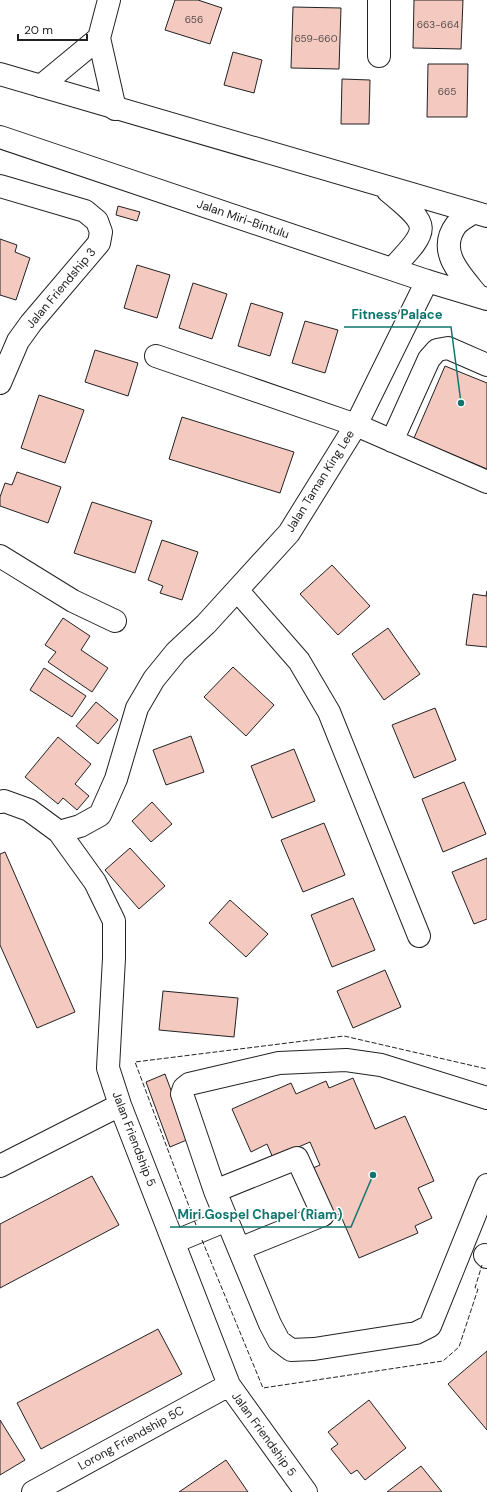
<svg xmlns="http://www.w3.org/2000/svg" width="487" height="1492" font-family="'DM Sans',sans-serif">
	<style>
		.building { fill: #f3c9c0; stroke: #222 }
		.lines { fill: none; stroke-linecap: round; stroke-linejoin: round }
		.minor-casing { stroke: #222; stroke-width: 24 }
		.highway-casing { stroke: #222; stroke-width: 24 }
		.minor { stroke: #fff; stroke-width: 22 }
		.highway { stroke: #fff; stroke-width: 22 }
		.fence { stroke: #222; stroke-width: 1; stroke-dasharray: 5 2; stroke-linecap: butt }
		.labels { text-anchor: middle; dominant-baseline: central; stroke-width: 3; stroke-linejoin: round; paint-order: stroke }
		.number-label { font-size: 10px; fill: #564c4a }
		.street-label { font-size: 12px; fill: #222; stroke: #fff }
		.leader { fill: none; stroke: #0f766e; stroke-width: 1.5 }
		.callout-dot { fill: #0f766e; stroke: #fff; stroke-width: 1.5 }
		.callout-label { font-size: 13px; text-anchor: middle; font-weight: bold; fill: #0f766e; stroke: #fff; stroke-width: 3; stroke-linejoin: round; paint-order: stroke }
	</style>
	<rect width="100%" height="100%" fill="#fff"/>
	<path class="building" d="M175,0H198L222,8L210,44L165,30Z
		M414,0H463L461,49L413,48Z
		M293,7L341,8L339,69L291,68Z
		M233,52L262,60L254,93L224,85Z
		M428,64H468L467,117H427Z
		M342,79L370,80L369,124H341Z
		M118,206L140,212L137,221L116,215Z
		M0,239L17,245L15,252L30,258L16,300L0,295Z
		M137,265L170,275L157,318L124,308Z
		M193,283L227,294L212,339L179,328Z
		M251,303L283,313L270,356L238,346Z
		M305,321L338,330L325,373L292,363Z
		M95,350L138,363L128,396L85,382Z
		M445,366L487,383V469L414,438Z
		M39,395L84,410L65,463L21,448Z
		M182,417L294,452L280,493L169,459Z
		M17,472L61,487L48,523L0,506V497L5,483L12,485Z
		M92,502L152,521L135,573L74,553Z
		M162,540L198,552L182,600L160,593L163,586L148,580Z
		M332,565L370,606L338,635L300,594Z
		M487,591V647L466,645L473,594L486,596Z
		M63,618L90,636L81,650L108,668L92,692L48,662L56,652L45,645Z
		M388,628L420,674L384,700L352,654Z
		M233,667L274,705L246,736L204,697Z
		M44,668L86,696L72,717L30,690Z
		M96,702L118,720L98,744L76,726Z
		M435,708L456,760L414,778L392,725Z
		M191,736L204,772L166,785L153,750Z
		M58,737L91,764L75,784L89,796L77,810L63,798L58,804L25,777Z
		M294,749L315,801L272,818L251,766Z
		M464,782L486,834L443,852L422,799Z
		M152,802L172,824L151,842L132,821Z
		M324,823L345,875L303,892L281,840Z
		M130,848L165,886L139,909L105,870Z
		M5,852L75,1012L37,1028L0,945V854Z
		M487,858V919L474,924L452,872Z
		M353,898L375,950L332,967L311,915Z
		M230,900L268,934L246,957L209,923Z
		M385,970L401,1007L353,1028L337,991Z
		M163,991L238,998L234,1037L159,1030Z
		M165,1074L189,1139L170,1147L146,1082Z
		M353,1078L375,1129L405,1116L434,1181L418,1188L432,1218L415,1226L418,1233L359,1258L340,1214L334,1216L313,1168L320,1165L310,1142L273,1158L267,1144L251,1152L232,1109L291,1083L296,1094L326,1081L329,1088Z
		M92,1176L119,1225L0,1288V1224Z
		M158,1329L182,1374L41,1449L17,1403Z
		M487,1351V1430L448,1384Z
		M369,1400L406,1448L365,1480L357,1470L351,1474L331,1449L338,1444L328,1432Z
		M0,1420L25,1460L0,1475Z
		M226,1460L248,1492H179Z
		M421,1466L442,1492H387Z"/>
	<g class="lines">
		<g class="minor-casing">
			<path id="minor" d="M109,0L99,38L115,109
				M379,56V0
				M41,86L99,38
				M0,186L85,211L97,221L101,232L99,243L31,323L18,341L0,383
				M156,356L356,425L487,482
				M392,441L429,359L437,350L448,348L487,365
				M0,556L73,601L115,621
				M237,590L299,661L329,712L419,936
				M0,802L4,801L29,810L59,832L95,882L114,921V958L108,1068L120,1105L229,1385L306,1492
				M59,832L80,826L100,815L116,779L137,708L154,679L176,652L206,624L289,533L356,425L427,281
				M487,1098L381,1065L346,1060L279,1063L189,1084L184,1088L182,1094L215,1191L270,1324L279,1341L291,1350L314,1349L416,1333L430,1326L487,1185
				M0,1166L120,1105
				M215,1191L297,1158L323,1215L239,1249
				M174,1242L227,1220
				M485,1255L487,1257
				M33,1492L229,1385"/>
		</g>
		<g class="highway-casing">
			<path id="highway" d="M0,74L487,216
				M0,137L427,281L487,299
				M388,191C432,227 430,228 392,269
				M474,212C468,216 460,220 456,225C436,252 462,276 478,296"/>
		</g>
		<use href="#minor" class="minor"/>
		<use href="#highway" class="highway"/>
		<path class="fence" d="M196,1225L135,1062L344,1036L487,1069
			M202,1240L263,1388L443,1361L459,1347L478,1289L475,1288L482,1265"/>
	</g>
	<g class="labels">
		<g class="number-label">
			<text x="194" y="19">656</text>
			<text x="438" y="24">663-664</text>
			<text x="316" y="38">659-660</text>
			<text x="447" y="91">665</text>
		</g>
		<g class="street-label">
			<text transform="translate(243 219) rotate(19)">Jalan Miri-Bintulu</text>
			<text transform="translate(61 288) rotate(-50)">Jalan Friendship 3</text>
			<text transform="translate(320 481) rotate(-58)">Jalan Taman King Lee</text>
			<text transform="translate(134 1139) rotate(69)">Jalan Friendship 5</text>
			<text transform="translate(264 1434) rotate(54)">Jalan Friendship 5</text>
			<text transform="translate(131 1438) rotate(-29)">Lorong Friendship 5C</text>
		</g>
	</g>
	<path class="leader" d="M461 403L451 327H344M373 1175L351 1227H170"/>
	<g class="callout-dot">
		<circle cx="461" cy="403" r="4"/>
		<circle cx="373" cy="1175" r="4"/>
	</g>
	<g class="callout-label">
		<text x="397" y="319">Fitness Palace</text>
		<text x="260" y="1219">Miri Gospel Chapel (Riam)</text>
	</g>
	<path d="M18 34v6h69v-6" fill="none" stroke="#222222" stroke-width="2"/>
	<text x="24" y="34" font-size="12" fill="#222222" stroke="#ffffff" stroke-width="3" paint-order="stroke">20 m</text>
</svg>
